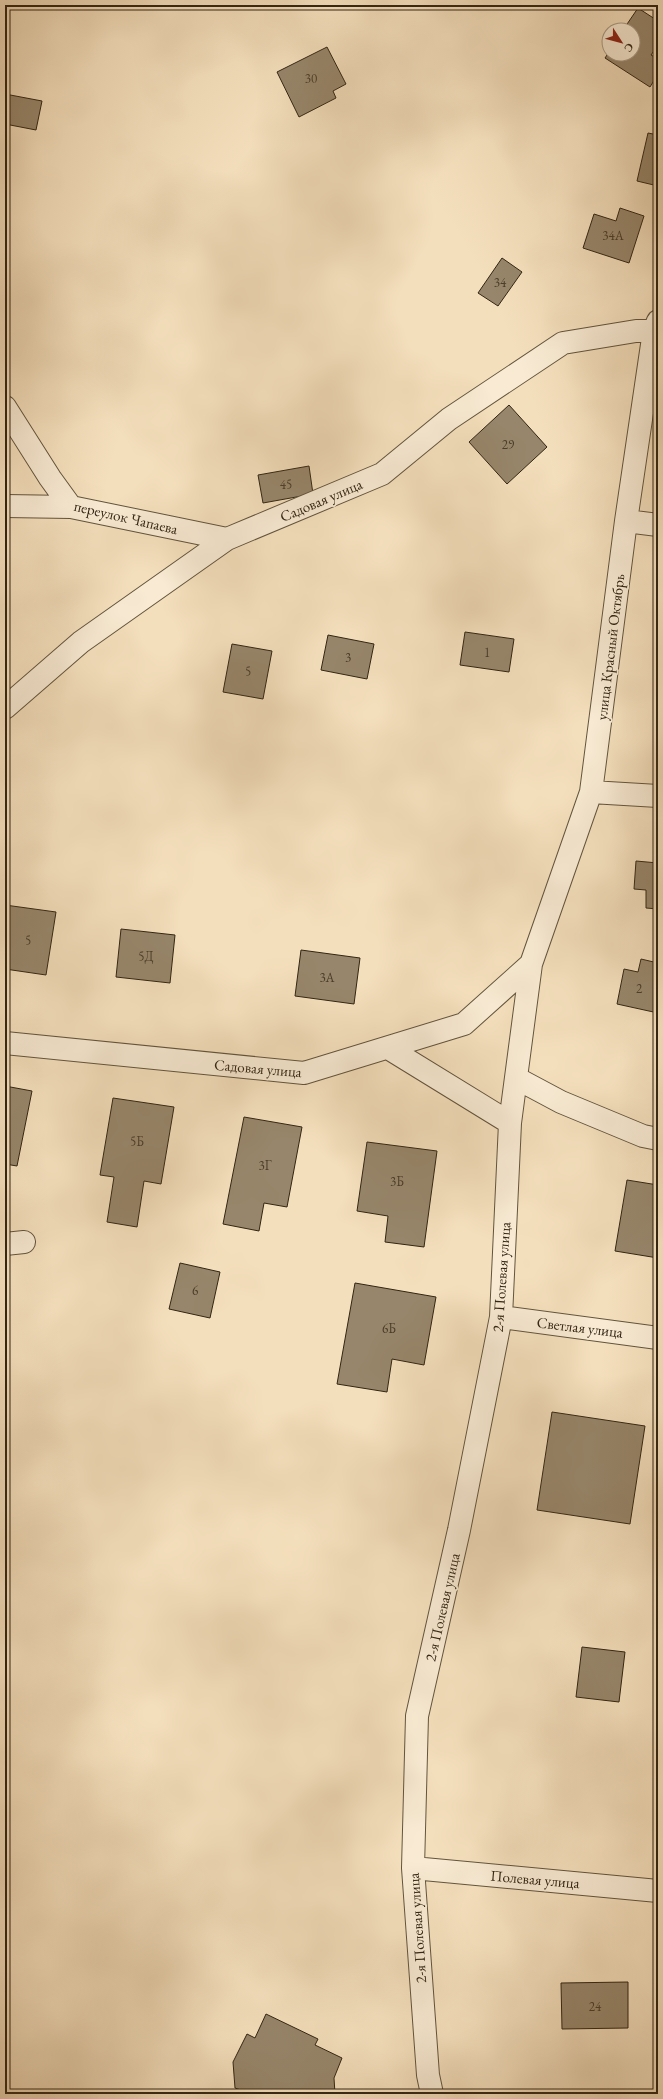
<svg xmlns="http://www.w3.org/2000/svg" width="663" height="2099" font-family="'EB Garamond',serif">
	<style>
		.building { fill: #97866b; stroke: #322513 }
		.lines { fill: none; stroke-linecap: round; stroke-linejoin: round }
		.minor-casing { stroke: #62543d; stroke-width: 24 }
		.minor { stroke: #f8ead3; stroke-width: 22 }
		.labels { text-anchor: middle; dominant-baseline: central; stroke-width: 3.5; stroke-linejoin: round; paint-order: stroke }
		.number-label { font-size: 13px; fill: #4b3d29 }
		.street-label { font-size: 15px; fill: #322513; stroke: #f8ead3 }
	</style>
	<rect width="100%" height="100%" fill="#f4dfbc"/>
	<filter id="stains"><feTurbulence type="fractalNoise" baseFrequency=".005" numOctaves="4"/><feColorMatrix values="0 0 0 0 .2 0 0 0 0 .09 0 0 0 0 .02 0 0 0 .5 -.17"/></filter>
	<radialGradient id="worn" r=".72"><stop offset=".6" stop-color="#630" stop-opacity="0"/><stop offset="1" stop-color="#630" stop-opacity=".3"/></radialGradient>
	<path class="building" d="M638,8L658,21V45L651,55L658,59V74L650,87L605,58L609,52V54H633V30H623Z
		M327,47L346,84L333,91L336,98L299,117L277,72Z
		M5,94L42,101L36,130L5,124Z
		M648,133L658,135V186L637,181Z
		M620,208L644,216L629,263L583,248L594,214L616,221Z
		M502,258L522,272L498,306L478,293Z
		M509,405L547,447L507,484L469,442Z
		M309,466L313,494L263,503L258,475Z
		M465,632L514,639L509,672L460,665Z
		M328,635L374,644L367,679L321,670Z
		M232,644L272,651L263,699L223,692Z
		M636,861L658,863V909L646,908V890L634,889Z
		M5,905L56,912L46,975L5,969Z
		M121,929L175,935L170,983L116,977Z
		M301,950L360,958L354,1004L295,996Z
		M641,959L658,963V1013L617,1004L624,969L638,972Z
		M5,1086L32,1091L17,1166L5,1164Z
		M113,1098L174,1107L161,1184L144,1181L137,1227L107,1222L114,1177L100,1175Z
		M244,1117L302,1127L287,1207L264,1203L259,1231L223,1224Z
		M367,1142L437,1151L424,1247L385,1242L388,1216L357,1211Z
		M627,1180L658,1185V1258L615,1251Z
		M180,1263L220,1272L210,1318L169,1309Z
		M355,1283L436,1297L424,1365L392,1359L387,1392L337,1384Z
		M552,1412L645,1426L630,1524L537,1510Z
		M582,1647L625,1652L619,1702L576,1697Z
		M628,1982V2028L562,2029L561,1983Z
		M266,2014L318,2039L315,2045L342,2058L334,2078L335,2094H241V2090L235,2088L233,2062L247,2034L255,2038Z"/>
	<g class="lines">
		<g class="minor-casing">
			<path id="minor" d="M5,407L50,478L71,507L227,539
				M5,506L71,507
				M626,521L658,525
				M5,708L81,642L227,539L382,474L449,419L563,343L636,331H654
				M591,792L658,796
				M5,1043L304,1073L464,1024L531,964
				M388,1048L510,1123
				M516,1078L561,1102L643,1136L658,1139
				M5,1244L24,1242
				M501,1317L658,1338
				M413,1868L658,1891
				M432,2094L428,2075L413,1868L417,1716L459,1530L501,1317L510,1123L531,964L591,792L626,521L654,331L658,321"/>
		</g>
		<use href="#minor" class="minor"/>
	</g>
	<g class="labels">
		<g class="number-label">
			<text x="311" y="78">30</text>
			<text x="613" y="235">34А</text>
			<text x="500" y="282">34</text>
			<text x="508" y="444">29</text>
			<text x="286" y="484">45</text>
			<text x="487" y="652">1</text>
			<text x="348" y="657">3</text>
			<text x="248" y="671">5</text>
			<text x="28" y="940">5</text>
			<text x="146" y="956">5Д</text>
			<text x="327" y="977">3А</text>
			<text x="639" y="988">2</text>
			<text x="137" y="1141">5Б</text>
			<text x="265" y="1165">3Г</text>
			<text x="397" y="1181">3Б</text>
			<text x="195" y="1290">6</text>
			<text x="389" y="1328">6Б</text>
			<text x="595" y="2006">24</text>
		</g>
		<g class="street-label">
			<text transform="translate(321 500) rotate(-23)">Садовая улица</text>
			<text transform="translate(126 517) rotate(13)">переулок Чапаева</text>
			<text transform="translate(610 647) rotate(-83)">улица Красный Октябрь</text>
			<text transform="translate(258 1068) rotate(5)">Садовая улица</text>
			<text transform="translate(501 1277) rotate(-86)">2-я Полевая улица</text>
			<text transform="translate(580 1327) rotate(7)">Светлая улица</text>
			<text transform="translate(442 1607) rotate(-77)">2-я Полевая улица</text>
			<text transform="translate(535 1879) rotate(5)">Полевая улица</text>
			<text transform="translate(417 1928) rotate(-94)">2-я Полевая улица</text>
		</g>
	</g>
	<rect width="663" height="2099" fill="none" stroke="#f4dfbc" stroke-width="20"/>
	<rect x="6" y="6" width="651" height="2087" fill="none" stroke="#322513" stroke-width="2"/>
	<rect x="10" y="10" width="643" height="2079" fill="none" stroke="#322513"/>
	<g transform="translate(621 42) rotate(126)"><circle r="19" fill="#f8ead3" stroke="#a99b86"/>
	<path d="M0-3L7 15L0 10L-7 15Z" fill="#8f2418"/>
	<text y="-6" font-size="11" font-weight="bold" text-anchor="middle" fill="#322513">С</text>
	</g>
	<rect width="100%" height="100%" filter="url(#stains)"/>
	<rect width="100%" height="100%" fill="url(#worn)"/>
</svg>
